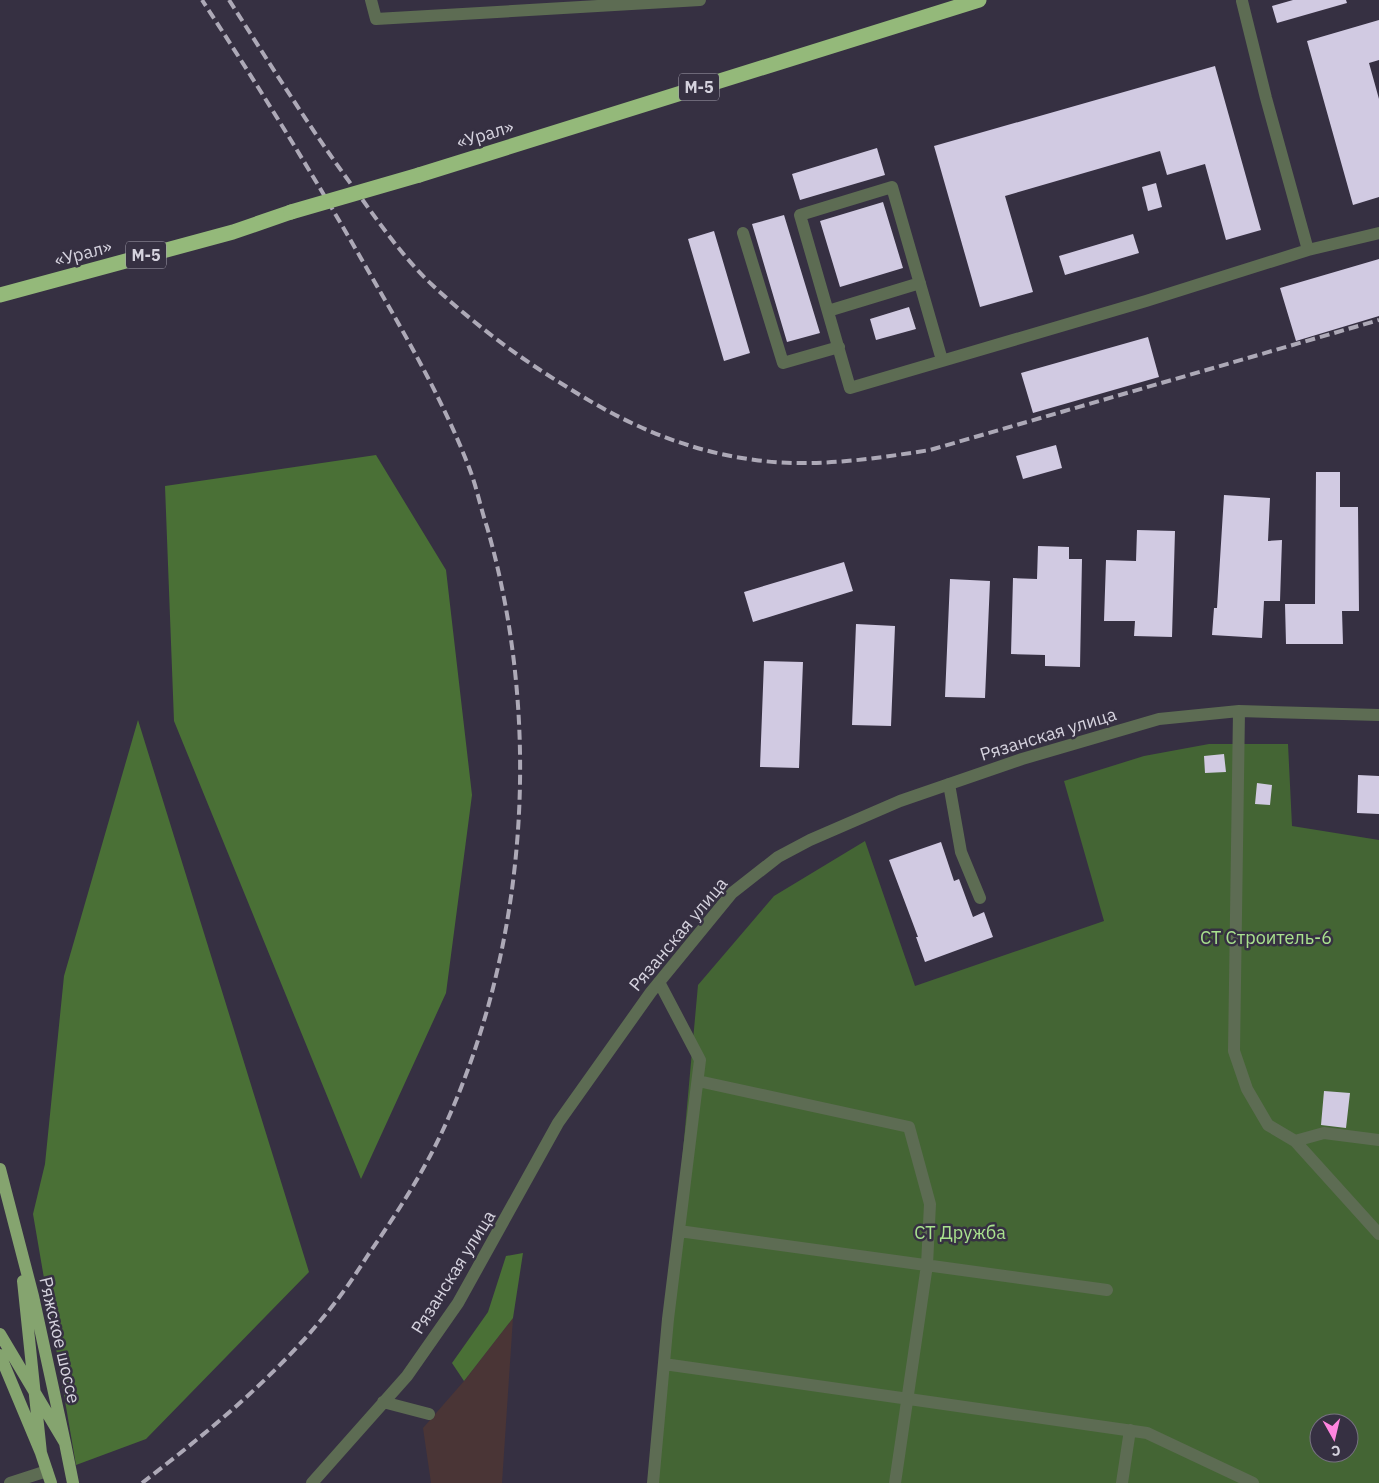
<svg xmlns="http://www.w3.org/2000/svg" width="1379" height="1483" font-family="'IBM Plex Sans',sans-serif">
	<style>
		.industrial { fill: #4a3536 }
		.green { fill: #446534; fill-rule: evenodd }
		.forest { fill: #4a7036 }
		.building { fill: #d1cae2 }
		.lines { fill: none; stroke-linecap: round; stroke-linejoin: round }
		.minor { stroke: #5d6c53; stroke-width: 12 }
		.major { stroke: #85a46f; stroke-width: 12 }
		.highway { stroke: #94b97a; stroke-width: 15 }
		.rail { stroke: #ada9b7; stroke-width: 4; stroke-dasharray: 10 5; stroke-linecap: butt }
		.highway-bridge { stroke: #94b97a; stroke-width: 15 }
		.labels { text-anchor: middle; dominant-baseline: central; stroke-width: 5; stroke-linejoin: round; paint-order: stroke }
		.shield { fill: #363042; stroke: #a5a1af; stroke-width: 1 }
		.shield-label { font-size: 16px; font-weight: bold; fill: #d5d2de }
		.street-label { font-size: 18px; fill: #d5d2de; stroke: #363042 }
		.park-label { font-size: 18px; fill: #a9e28e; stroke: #363042 }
	</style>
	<rect width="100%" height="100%" fill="#363042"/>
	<path class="industrial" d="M513,1318L502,1483H431L423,1428L464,1381Z"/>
	<path class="green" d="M1209,744H1288L1292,826L1379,840V1483H653L698,985L774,896L865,841L915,986L1104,921L1064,781L1144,756ZM1319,1423H1349V1453H1319Z"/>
	<path class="forest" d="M376,455L446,570L472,795L446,993L361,1179L174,721L165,486Z
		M138,720L309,1272L146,1439L76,1465L33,1214L45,1164L64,976Z
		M523,1253L513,1318L464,1381L452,1363L488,1312L506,1256Z"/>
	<path class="building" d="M1293,0H1346L1347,3L1277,23L1272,6Z
		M1379,20V60L1369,63L1379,99V197L1353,205L1307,41Z
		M1215,66L1261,230L1226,240L1205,164L1167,175L1160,151L1005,196L1033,292L980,307L934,146Z
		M877,148L885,175L800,200L792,174Z
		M1156,183L1162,207L1148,211L1142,187Z
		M883,202L903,268L840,287L820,221Z
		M784,215L820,333L787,342L752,224Z
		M714,231L750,353L724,361L688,239Z
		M1133,234L1139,253L1065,275L1059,256Z
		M1379,259V316L1296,341L1280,288Z
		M909,307L916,329L876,340L870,319Z
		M1148,337L1159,377L1033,413L1021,373Z
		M1056,445L1062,468L1023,479L1016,456Z
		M1316,472H1340V507H1358L1359,611H1342L1343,644H1286L1285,604H1315Z
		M1224,495L1270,498L1268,541L1282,540L1280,601H1264L1262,638L1212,635L1214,608H1217Z
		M1137,530L1175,531L1172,637L1134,636L1135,621H1104L1106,560L1136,561Z
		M1038,546L1069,547V559H1082L1080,667L1045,666V655L1011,654L1013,578L1037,579Z
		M844,562L853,591L753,622L744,592Z
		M950,579L990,581L985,698L945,697Z
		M856,624L895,626L891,726L852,725Z
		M764,661L803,662L799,768L760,767Z
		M1224,754L1226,772L1205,773L1204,756Z
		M1358,775L1379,776V814L1357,813Z
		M1257,783L1272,785L1270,805L1255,804Z
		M941,842L954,881L959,879L973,917L984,912L993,937L925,962L916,937H918L889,860Z
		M1324,1091L1350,1093L1346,1128L1321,1125Z"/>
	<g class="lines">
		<path class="minor" d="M371,0L376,19L700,0
			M1242,1L1266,98L1308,250
			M743,233L783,363L839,347
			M828,311L920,283
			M942,360L892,187L800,215L850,388L1146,301L1308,250L1379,233
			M1239,711L1234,1051L1247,1089L1268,1125L1295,1141L1379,1234
			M949,784L961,852L980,898
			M698,1081L909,1127L930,1204L927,1265L895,1483
			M1295,1141L1324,1133L1379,1140
			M679,1231L1107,1290
			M664,1364L1147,1433L1253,1483
			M383,1402L429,1414
			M10,1483L47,1471
			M312,1483L407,1376L458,1303L558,1123L651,992L732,893L778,857L810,840L900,801L1022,759L1159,719L1239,711L1379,715
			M653,1483L668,1319L700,1060L659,982
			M1122,1483L1130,1430"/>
		<path class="major" d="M0,1169L33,1296L65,1443
			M23,1281L41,1453
			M0,1334L65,1443L73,1483
			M0,1355L41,1453L51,1483"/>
		<path class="highway" d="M419,175L979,0
			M0,295L233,232L291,212"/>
		<path class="rail" d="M229,0C272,67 314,135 362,199C382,227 403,256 427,280C470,321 516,356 567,387C625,424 686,451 755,460C814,468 872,459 930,450L1379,320
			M142,1483C212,1429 280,1373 334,1304C346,1289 357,1272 368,1255C395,1216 422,1175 442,1132C528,948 543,722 487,527C481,509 477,489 470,470C443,399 404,333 366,267C314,176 259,87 202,0"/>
		<path class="highway-bridge" d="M291,212L419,175"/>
	</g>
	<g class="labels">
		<g class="shield">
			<rect x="679" y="73.5" width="40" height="27" rx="4"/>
			<rect x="126" y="241.5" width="40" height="27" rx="4"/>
		</g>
		<g class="shield-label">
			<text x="699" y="87">М-5</text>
			<text x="146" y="255">М-5</text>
		</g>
		<g class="street-label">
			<text transform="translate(485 134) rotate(-17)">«Урал»</text>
			<text transform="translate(83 253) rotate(-15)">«Урал»</text>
			<text transform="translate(1048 734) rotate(-17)">Рязанская улица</text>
			<text transform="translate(678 934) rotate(-50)">Рязанская улица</text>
			<text transform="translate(453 1272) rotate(-58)">Рязанская улица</text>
			<text transform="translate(60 1340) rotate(77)">Ряжское шоссе</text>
		</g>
		<g class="park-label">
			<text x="1266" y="937">СТ Строитель-6</text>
			<text x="960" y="1232">СТ Дружба</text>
		</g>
	</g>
	<g transform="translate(1334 1438) rotate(172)"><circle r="24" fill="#363042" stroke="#767180"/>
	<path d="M0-4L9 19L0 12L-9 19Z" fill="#ff85df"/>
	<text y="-8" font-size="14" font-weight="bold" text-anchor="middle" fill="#d5d2de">С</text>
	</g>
</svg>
